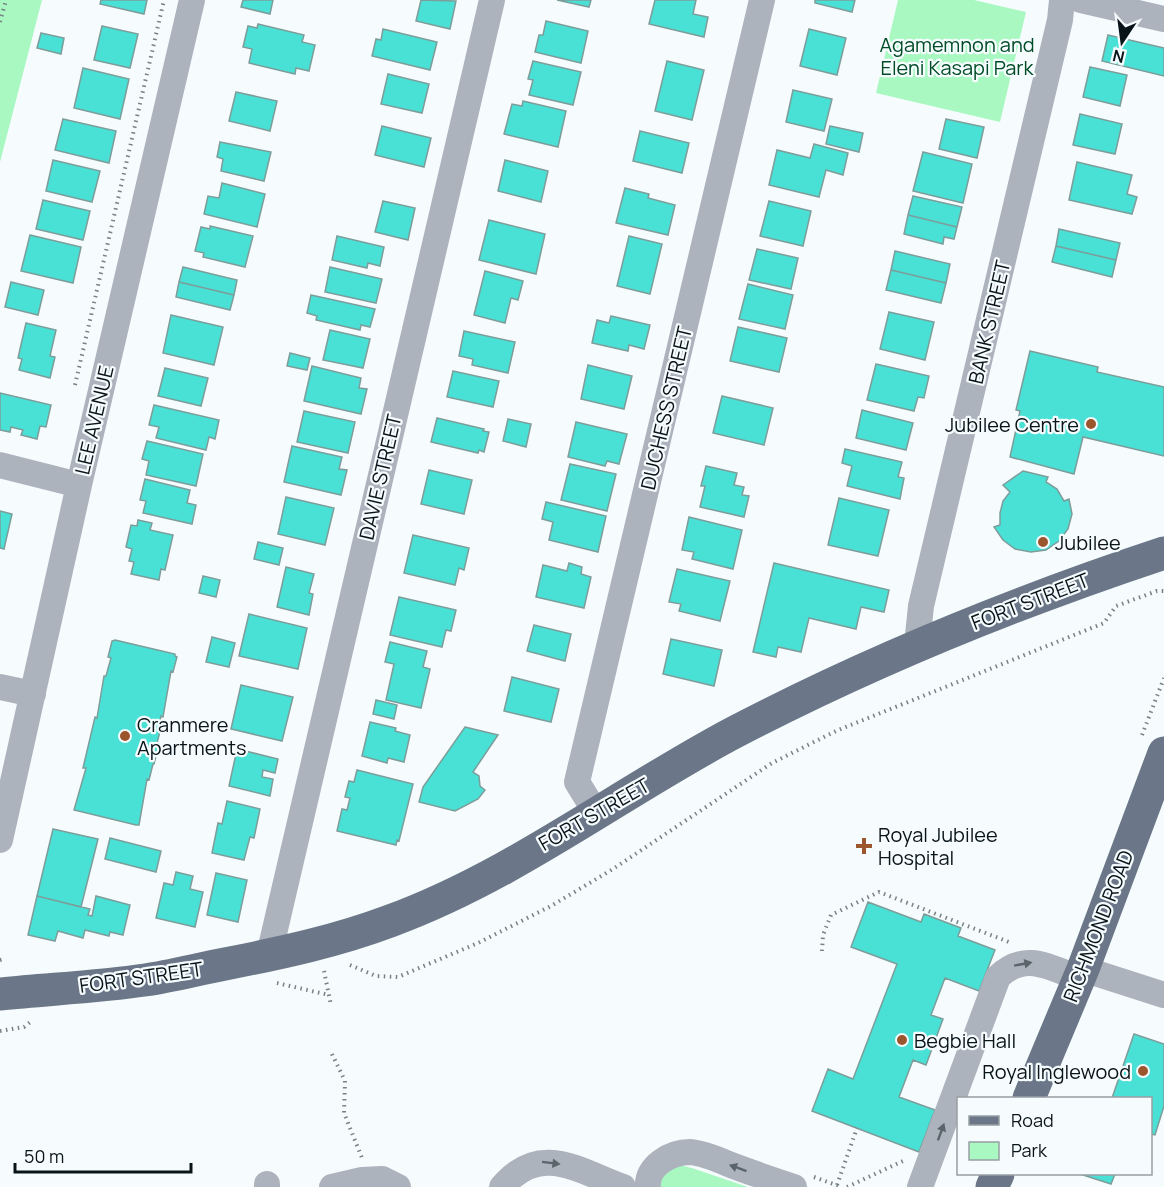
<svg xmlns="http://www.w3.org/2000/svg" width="1164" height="1187" font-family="Manrope,sans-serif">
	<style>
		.green { fill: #a9f8c2 }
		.building { fill: #49e0d6; stroke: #7d9d9a; stroke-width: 1.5 }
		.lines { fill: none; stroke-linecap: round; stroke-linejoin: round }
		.path { stroke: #788184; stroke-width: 4; stroke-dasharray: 1.5 4.5; stroke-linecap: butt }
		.minor { stroke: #acb3bd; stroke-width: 26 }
		.major { stroke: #6b7788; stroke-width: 33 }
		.oneway { fill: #5a646b }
		.poi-dot { fill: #9c562d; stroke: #f6fcfe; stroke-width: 2 }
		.labels { text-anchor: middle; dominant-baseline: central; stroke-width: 4.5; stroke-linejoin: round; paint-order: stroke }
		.park-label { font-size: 20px; fill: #004c26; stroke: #f6fcfe }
		.street-label { font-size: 20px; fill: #091419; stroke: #f6fcfe }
		.poi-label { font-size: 20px; fill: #091419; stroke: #f6fcfe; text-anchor: start }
	</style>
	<rect width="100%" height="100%" fill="#f6fcfe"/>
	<path class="green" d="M0,0H42L0,162Z
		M898,0H974L1026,12L1000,122L876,93Z
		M679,1165L692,1168L748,1187H657L661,1174Z"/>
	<path class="building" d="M101,0H147L144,14L100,4Z
		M243,0H273L270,14L241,7Z
		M421,0L456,1L450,29L416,21Z
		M557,0H591L589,7Z
		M655,0H696L693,14L708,17L704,37L649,24Z
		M815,0H855L852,12L815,3Z
		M546,21L588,31L581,63L535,52L539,35H543Z
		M258,24L304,35L302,42L315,45L309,71L296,68L295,74L249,63L252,49L243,47L248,26L257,28Z
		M102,26L138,34L130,68L94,60Z
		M383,29L437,42L430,70L372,56L376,39L381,40Z
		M809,29L846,38L837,75L800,66Z
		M41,33L64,38L61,54L37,48Z
		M1108,35L1164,48V76L1102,61Z
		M533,61L581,72L573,105L529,95L533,80L528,79Z
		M667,61L704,70L692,120L655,111Z
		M1090,67L1127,75L1120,106L1083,97Z
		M83,68L129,79L120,119L74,108Z
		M388,74L429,84L422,113L381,104Z
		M793,90L832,99L824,131L786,122Z
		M236,92L277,101L270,131L229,121Z
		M523,101L566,111L558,147L504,134L512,104L522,106Z
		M1080,114L1122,124L1115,154L1073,145Z
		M63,119L116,131L109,163L55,150Z
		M946,119L984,127L977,158L939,149Z
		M382,126L431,138L424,167L375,155Z
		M830,126L863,133L859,152L826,144Z
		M640,131L689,143L682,173L633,161Z
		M220,142L271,152L264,181L221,171L223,159L217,157Z
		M814,144L848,153L843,175L826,170L819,197L769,185L777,150L810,158Z
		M923,152L972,164L963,203L913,191Z
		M53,160L100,171L92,202L46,191Z
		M505,160L548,171L541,202L498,191Z
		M1077,162L1132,175L1127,194L1137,197L1132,214L1069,200Z
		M222,183L265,194L257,227L204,214L208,196L219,198Z
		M625,188L649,194L648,198L675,205L668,235L616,223Z
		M913,196L962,207L957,227L908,215Z
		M43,200L90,211L83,240L36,229Z
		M383,201L415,208L408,240L375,232Z
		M769,201L811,211L803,246L760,236Z
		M908,215L957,227L954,239L944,237L943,244L904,234Z
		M489,220L545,234L536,274L479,260Z
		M210,226L253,236L245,267L203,257L204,253L195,251L201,227L210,229Z
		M1059,229L1120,243L1116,260L1056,246Z
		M30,235L81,247L73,283L21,271Z
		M337,236L384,247L380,266L368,263L367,268L332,260Z
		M629,236L662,244L650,294L617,286Z
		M1056,246L1116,260L1112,277L1052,262Z
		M757,249L798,258L791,289L749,280Z
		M895,251L950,264L946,283L891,270Z
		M183,267L237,280L234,295L179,282Z
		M330,267L382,279L376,303L325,292Z
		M891,270L946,283L941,303L886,290Z
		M485,271L523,281L518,300L511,298L505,323L474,315Z
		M11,282L44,290L38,315L5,307Z
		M179,282L234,295L230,310L176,297Z
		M748,284L793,295L785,329L739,319Z
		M311,295L375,309L370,327L361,325L360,330L316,320L317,316L307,313Z
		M889,312L934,322L925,360L880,349Z
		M171,315L223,327L214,365L163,353Z
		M611,316L650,325L644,349L629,345L628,351L592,343L597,320L609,323Z
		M26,323L56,330L50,356L55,357L50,378L19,370L22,359L18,358Z
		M738,327L787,338L779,372L730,361Z
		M330,330L370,339L363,368L323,360Z
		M464,331L515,342L508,373L472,365L473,359L459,356Z
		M1030,351L1098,367L1097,372L1164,387V456L1083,437L1074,474L1010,457L1020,411L1016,410Z
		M290,353L310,358L307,370L287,366Z
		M876,364L929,376L924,398L918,397L914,411L867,400Z
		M588,365L632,376L624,409L581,399Z
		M312,366L361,378L359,388L367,389L361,414L304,401Z
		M165,368L208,378L201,406L158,396Z
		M453,371L499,381L493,407L447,397Z
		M0,393L51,405L46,427L40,426L37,439L21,435L23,430L11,427L10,432L0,430Z
		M722,396L773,408L764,445L713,433Z
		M154,405L219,420L215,439L209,437L206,450L156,438L159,427L149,425Z
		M862,410L913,423L906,450L856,438Z
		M304,411L355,422L348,453L297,442Z
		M437,418L484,429L483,431L489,432L484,452L479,450L478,453L431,442Z
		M508,419L531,424L526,447L503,441Z
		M576,422L627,434L619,464L607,461L605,466L568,457Z
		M147,441L203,454L196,486L146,475L149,461L142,459Z
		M292,446L342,457L339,469L347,470L341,495L284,482Z
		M845,449L902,462L898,477L904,478L900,499L847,486L852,466L842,463Z
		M570,464L616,474L607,511L561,500Z
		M706,466L737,473L734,485L744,487L742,495L749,496L744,517L700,507L705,486H701Z
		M429,470L472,480L464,514L421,504Z
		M1023,471L1048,477L1046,482L1057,489L1064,501L1069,499L1072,514L1068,529L1059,541L1046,550L1031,552L1015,549L1003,540L994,527L1000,525V513L1003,501L1010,492L1003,485Z
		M145,479L190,490L187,503L196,505L192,524L143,513L146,501L140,500Z
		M286,497L334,508L325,545L278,534Z
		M839,498L889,510L878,556L828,545Z
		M546,502L606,516L598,552L549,540L553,522L542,519Z
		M0,511L12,514L4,549L0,548Z
		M689,517L742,530L733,569L692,559L694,552L682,550Z
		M138,520L152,523L150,530L173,535L165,570L161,569L159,580L131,574L134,562L129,561L132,549L126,547L131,525L137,526Z
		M413,535L469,548L464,570L459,568L455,585L404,573Z
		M258,542L283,548L279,565L254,559Z
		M569,563L582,567L581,574L591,577L584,608L536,597L543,565L567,571Z
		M774,563L889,590L884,612L861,607L856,629L809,618L801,652L778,647L776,657L753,652Z
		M286,567L314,574L309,593L313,594L309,615L277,607Z
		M677,569L730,581L720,621L679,611L681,604L669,602Z
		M203,576L220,580L216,597L199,593Z
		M399,597L456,610L451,631L446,630L442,647L390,635Z
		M249,614L307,628L298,669L239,656Z
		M534,625L571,634L565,661L527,651Z
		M212,637L235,643L229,667L206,662Z
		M671,639L722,650L714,686L663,674Z
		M115,640L175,654V656L177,657L173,672L171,671L163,717L161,716L159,727L161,728L157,743L159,744L154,764H153L149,780L147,779L139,825H136L74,810L86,768H83L95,717L97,718L104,676H106L111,658L108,657L112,641Z
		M390,642L427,651L423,667L430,669L421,708L386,700L394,664L385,662Z
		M512,677L559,689L551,722L504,711Z
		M241,685L293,697L282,741L231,729Z
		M376,700L397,705L394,719L373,714Z
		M370,722L396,728L395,731L410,735L404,762L388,758L387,763L362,756Z
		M465,727L498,735L473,772L479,776L480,786L485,790L478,799L455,811L419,802L423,787Z
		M237,749L278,759L275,773L263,770L262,777L273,779L270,796L229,786Z
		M357,770L413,784L399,841L397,840L396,845L337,831L342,809L347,810L350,798L345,797L349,781L354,782Z
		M227,801L260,809L254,838L250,837L244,860L212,853L218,823L222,824Z
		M53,829L98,839L81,907L37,896Z
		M110,838L161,851L156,872L105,859Z
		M176,872L193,876L190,889L203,892L195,927L156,918L164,883L173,885Z
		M216,873L247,880L238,922L207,915Z
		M37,896L90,909L88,915L92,916L96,896L130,905L123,935L110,932L109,936L85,930L83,938L58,931L55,941L28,935Z
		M868,902L921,922L924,914L961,928L958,936L995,950L979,991L945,978L931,1015L943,1019L926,1065L913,1060L899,1097L935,1110L919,1152L812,1111L828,1069L853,1079L897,964L851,947Z
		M1134,1034L1164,1044V1106L1155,1135L1150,1134V1098H1112Z
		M1080,1174H1115L1111,1184Z"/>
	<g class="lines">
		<path class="path" d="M0,22L6,0
			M75,385L164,0
			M1142,735L1164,678
			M822,951L823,935L831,915L879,892L1009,942
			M0,960L4,959
			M350,965L376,976L398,977L478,943L551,906L613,869L772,763L836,731L1104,623L1116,606L1157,591H1164
			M324,971L331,1005
			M277,983L329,995
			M0,1031L24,1027L33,1020
			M332,1054L345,1081L344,1113L362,1158
			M814,1177L842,1187
			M837,1185L857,1128
			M847,1187L903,1161"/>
		<path class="minor" d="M1081,0L1164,19
			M0,465L79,485
			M917,645L921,606L1060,20L1062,0
			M0,687L33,694
			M596,813L577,782L762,0
			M0,840L79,485L192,0
			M269,955L492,0
			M1083,969L1164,995
			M267,1187V1184
			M332,1187L362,1180L382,1179L398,1187
			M502,1187C540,1142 577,1170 623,1187
			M648,1187C646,1166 671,1152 690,1152C704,1153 719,1160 731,1165C752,1173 773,1180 794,1187
			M920,1187L998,977C1025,951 1048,967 1079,978"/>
		<path class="major" d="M0,994C48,989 97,987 145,980C172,976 198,969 225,964C281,953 337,941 390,921C513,876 618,794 733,733C871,661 1016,602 1164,553
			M1029,1098L1083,969L1164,753
			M992,1187L998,1174"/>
	</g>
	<defs><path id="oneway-solid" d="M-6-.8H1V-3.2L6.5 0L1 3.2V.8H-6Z" transform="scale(1.5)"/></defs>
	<g class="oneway">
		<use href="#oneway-solid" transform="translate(1023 964) rotate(-10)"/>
		<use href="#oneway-solid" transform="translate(941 1132) rotate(-70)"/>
		<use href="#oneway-solid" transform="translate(551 1163) rotate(7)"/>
		<use href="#oneway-solid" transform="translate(738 1168) rotate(-160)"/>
	</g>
	<g class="poi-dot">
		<circle cx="1091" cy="424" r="6"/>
		<circle cx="1043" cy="542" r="6"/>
		<circle cx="125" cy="736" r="6"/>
		<path d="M861 837h6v6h6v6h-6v6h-6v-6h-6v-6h6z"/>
		<circle cx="902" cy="1040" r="6"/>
		<circle cx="1143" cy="1071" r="6"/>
	</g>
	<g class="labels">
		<g class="park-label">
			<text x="957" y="44">Agamemnon and<tspan x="957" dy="23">Eleni Kasapi Park</tspan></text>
		</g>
		<g class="street-label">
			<text transform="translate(989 322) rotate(-77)">BANK STREET</text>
			<text transform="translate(666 408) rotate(-77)">DUCHESS STREET</text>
			<text transform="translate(94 420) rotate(-77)">LEE AVENUE</text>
			<text transform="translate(380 477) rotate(-77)">DAVIE STREET</text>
			<text transform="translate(1030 601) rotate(-21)">FORT STREET</text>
			<text transform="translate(594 814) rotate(-30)">FORT STREET</text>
			<text transform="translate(1098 926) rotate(-69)">RICHMOND ROAD</text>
			<text transform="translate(141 977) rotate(-8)">FORT STREET</text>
		</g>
		<g class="poi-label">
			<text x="1079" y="424" text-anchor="end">Jubilee Centre</text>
			<text x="1055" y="542">Jubilee</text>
			<text x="137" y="724">Cranmere<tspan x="137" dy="23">Apartments</tspan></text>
			<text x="878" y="834">Royal Jubilee<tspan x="878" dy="23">Hospital</tspan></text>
			<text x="914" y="1040">Begbie Hall</text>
			<text x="1131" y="1071" text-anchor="end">Royal Inglewood</text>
		</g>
	</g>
	<rect x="957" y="1097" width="195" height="78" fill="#f6fcfe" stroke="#979fa2" stroke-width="1.5"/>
	<rect x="969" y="1116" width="30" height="9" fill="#6b7788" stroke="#979fa2" stroke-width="1.5"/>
	<text x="1011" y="1127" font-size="18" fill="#091419">Road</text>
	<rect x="969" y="1142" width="30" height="18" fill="#a9f8c2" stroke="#979fa2" stroke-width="1.5"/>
	<text x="1011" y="1157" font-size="18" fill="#091419">Park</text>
	<g transform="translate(1122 42) rotate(193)" stroke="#f6fcfe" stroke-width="4.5" paint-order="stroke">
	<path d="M0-4.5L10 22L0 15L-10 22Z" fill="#091419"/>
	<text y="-9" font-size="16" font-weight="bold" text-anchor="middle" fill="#091419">N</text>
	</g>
	<path d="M15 1163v9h176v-9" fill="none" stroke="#091419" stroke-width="3"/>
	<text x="24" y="1163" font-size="18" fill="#091419" stroke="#f6fcfe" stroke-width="4.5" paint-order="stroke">50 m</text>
</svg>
